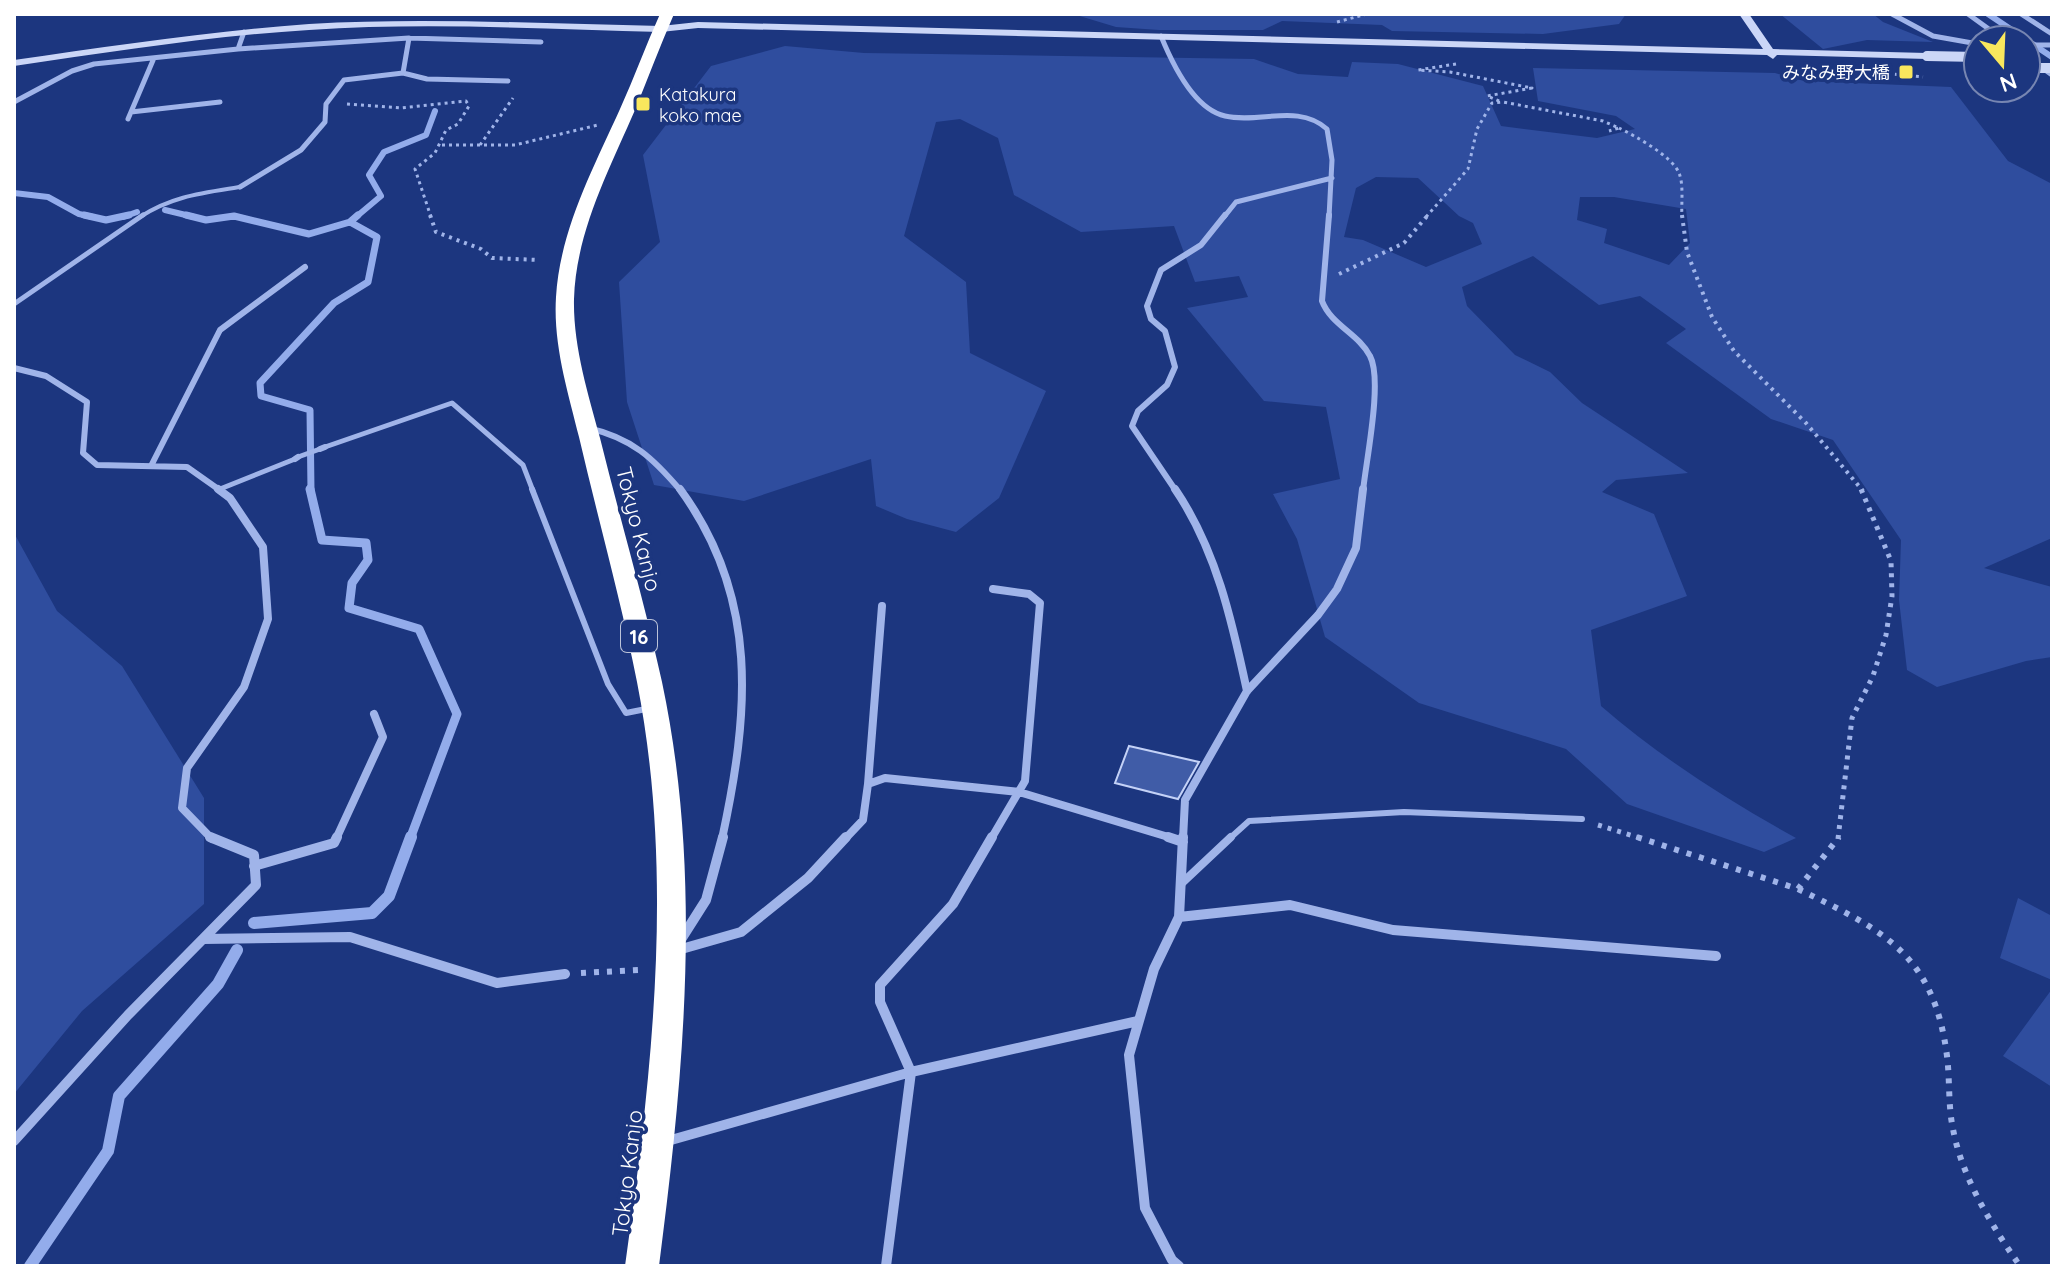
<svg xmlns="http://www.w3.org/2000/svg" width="2066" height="1280" font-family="Quicksand,'Noto Sans JP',sans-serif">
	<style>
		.green { fill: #2f4d9e; fill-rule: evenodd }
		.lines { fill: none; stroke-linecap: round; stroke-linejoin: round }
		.stream-far3 { stroke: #93aceb; stroke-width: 6 }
		.stream-far2 { stroke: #93aceb; stroke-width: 7 }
		.stream-far1 { stroke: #93aceb; stroke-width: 9 }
		.stream { stroke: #93aceb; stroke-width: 12 }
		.building { fill: #405ca7; stroke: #c4d2f7; stroke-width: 2 }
		.path-far3 { stroke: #a0b4e9; stroke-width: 3; stroke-dasharray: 3 4; stroke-linecap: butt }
		.path-far2 { stroke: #a0b4e9; stroke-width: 4; stroke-dasharray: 3 5; stroke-linecap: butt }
		.path-far1 { stroke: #a0b4e9; stroke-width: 5; stroke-dasharray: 4 6; stroke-linecap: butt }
		.path { stroke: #a0b4e9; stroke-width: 6; stroke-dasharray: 5 8; stroke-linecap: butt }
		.lane-far3 { stroke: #a0b4e9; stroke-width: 4 }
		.lane-far2 { stroke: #a0b4e9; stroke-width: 5 }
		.lane-far1 { stroke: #a0b4e9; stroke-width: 6 }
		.lane { stroke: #a0b4e9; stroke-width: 8 }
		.street-far3 { stroke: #a0b4e9; stroke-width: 5 }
		.street-far2 { stroke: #a0b4e9; stroke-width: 6 }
		.street-far1 { stroke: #a0b4e9; stroke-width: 8 }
		.street { stroke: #a0b4e9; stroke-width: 10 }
		.secondary { fill: #cbd6f7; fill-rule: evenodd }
		.highway { fill: #fff; fill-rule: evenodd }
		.secondary-bridge { stroke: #cbd6f7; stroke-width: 10 }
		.poi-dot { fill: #f9e75d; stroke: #1c367f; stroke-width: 3 }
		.labels { text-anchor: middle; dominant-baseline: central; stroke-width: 7; stroke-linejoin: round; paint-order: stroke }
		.far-poi-label { font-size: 18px; fill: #fff; stroke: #1c367f; text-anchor: end }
		.shield { fill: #1c367f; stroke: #bbc3d9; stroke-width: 2 }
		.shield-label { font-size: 20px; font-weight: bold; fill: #fff }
		.street-label { font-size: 22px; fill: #fff; stroke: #1c367f }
	</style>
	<rect width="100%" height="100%" fill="#1c367f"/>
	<path class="green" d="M1073,14H1626L1619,24L1543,34L1392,31L1382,25L1282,21L1263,30H1159L1116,27Z
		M1780,14H1873L1883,22L1933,42L1867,40L1823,49Z
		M785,46L864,53L1254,59L1298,74L1348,77L1352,62L1398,64L1483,86L1501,126L1597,138L1635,129L1616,116L1538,101L1533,68L1775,73L1804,81L1951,87L2008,161L2052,184V538L1984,568L2052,587V657L2026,661L1937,687L1907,670L1899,600L1901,540L1833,440L1771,419L1666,343L1686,329L1640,296L1599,305L1533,256L1462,287L1467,306L1515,355L1550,372L1582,403L1688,473L1616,480L1602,492L1654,514L1687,596L1591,630L1601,706C1660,757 1727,800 1796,838L1764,852L1627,804L1566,749L1419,703L1325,637L1297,539L1273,494L1340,479L1326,407L1264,401L1187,308L1248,297L1239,276L1195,282L1174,226L1081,232L1014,195L998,138L960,119L936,122L904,236L966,282L970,353L1046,391L999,498L956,532L907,519L876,506L871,459L744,501L654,485L627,402L619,282L660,242L643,155L711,66ZM1376,177L1418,178L1459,216L1473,223L1482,244L1426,267L1363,240L1344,237L1356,188ZM1580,197H1614L1686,209L1690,243L1669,265L1604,243L1607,229L1577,220Z
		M14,533L57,611L122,666L204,798V904L82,1011L14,1094Z
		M2018,898L2052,916V980L2000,958Z
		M2052,989V1087L2003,1056Z"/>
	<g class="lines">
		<path class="stream-far3" d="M1988,14L2052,57
			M14,193L48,197L79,214L93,217
			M165,210L194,217
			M123,217L137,212
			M226,217H239
			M356,217L381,196L369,175L384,152L426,135L435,111"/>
		<path class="stream-far2" d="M84,215L106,220L129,215
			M186,215L206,220L234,216L309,234L350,222
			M311,491L310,410L261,396L260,383L334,303L368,282L377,237L350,222L358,215"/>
		<path class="stream-far1" d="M310,489L322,540L366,543L368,560L352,583L349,608L419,629L457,714L410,839"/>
		<path class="stream" d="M254,923L372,913L389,896L411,837
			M30,1266L108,1151L119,1096L218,984L237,950"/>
	</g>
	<path class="building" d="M1129,746L1199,762L1178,799L1115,783Z"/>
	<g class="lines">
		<path class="path-far3" d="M1337,22L1367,14
			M1456,64L1418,70L1450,72L1532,88L1487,96L1499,101
			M1881,73L1923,77
			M347,104L401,108L466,101L469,106L458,124L446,130L435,153L415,169L431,217
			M1619,128C1635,136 1672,156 1679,173C1684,185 1681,204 1682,217
			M442,145H515L598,125
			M480,145L513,98
			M1426,217L1468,169L1477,129L1492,103L1503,102L1603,121L1619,128L1609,131"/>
		<path class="path-far2" d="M430,215L436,232L481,249L492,258L539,260
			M1682,215L1687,252L1712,317L1734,351L1806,423L1863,491
			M1339,274L1404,243L1428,215"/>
		<path class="path-far1" d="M1598,825L1643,839
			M1838,839L1852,718L1873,676L1886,635L1892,596L1891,561L1861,489"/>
		<path class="path" d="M1637,837L1798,889L1839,837
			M1798,889C1883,930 1934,954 1947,1056C1950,1080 1948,1106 1953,1129C1962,1178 1992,1226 2020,1266
			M581,973L640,970"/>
		<path class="lane-far3" d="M140,217C172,196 203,193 240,187"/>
		<path class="lane-far2" d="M14,304L143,215
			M325,447L452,403L523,465L533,491
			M298,457L320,449
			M220,489L295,459"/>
		<path class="lane-far1" d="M532,489L608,684L626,713L646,709
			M1229,839L1249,821L1404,812L1582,819"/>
		<path class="lane" d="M1181,884L1231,837"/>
		<path class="street-far3" d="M1892,14L1933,36L1978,44
			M1968,14L2004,40
			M2021,14L2052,34
			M1161,36C1172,63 1194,109 1225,116C1259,124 1298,103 1327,129L1332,160L1329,217
			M409,38L541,42
			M2026,45H2052
			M238,49L409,38L403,73L344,80L326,104L325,122L301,150L240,187
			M2026,56L2052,75
			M403,73L427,79L508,81
			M14,102L72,71L94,64L238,49L244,32
			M131,112L220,102
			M128,119L154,58
			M1224,217L1236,202L1332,178"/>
		<path class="street-far2" d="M1329,215L1322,301C1331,325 1359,334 1370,356C1383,380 1366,461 1363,491
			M14,368L46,376L87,402L83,453L97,465L187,467L221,491
			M588,428C632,438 653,458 681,491
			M320,449L325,447
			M295,459L298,457
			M151,466L220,330L305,267
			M1176,491L1132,426L1138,411L1167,385L1175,367L1165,331L1151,319L1147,306L1161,270L1201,245L1225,215"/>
		<path class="street-far1" d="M680,489C760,598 749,714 722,839
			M1175,489C1216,549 1232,621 1247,691
			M868,784L882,606
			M212,839L182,808L187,768L244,687L268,619L263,547L230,498L218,489
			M336,839L383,737L374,714
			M845,839L863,820L868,784L885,778L1019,792L1175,839
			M991,839L1025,781L1040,603L1029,594L993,589
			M1183,839L1185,800L1247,691L1318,615L1337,589L1356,548L1363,489"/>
		<path class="street" d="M1168,837L1183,842
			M254,866L334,843L337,837
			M1179,917L1290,905L1393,930L1716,956
			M203,939L350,937L497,983L565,974
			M680,941L706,900L723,837
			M678,950L741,932L808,878L846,837
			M14,1141L128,1015L256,885L254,855L210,837
			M664,1142L911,1072L1138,1021
			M886,1266L911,1072L880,1002V985L953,904L992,837
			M1179,1266L1172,1260L1145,1208L1129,1055L1154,969L1179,917L1183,837"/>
		<path class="secondary" d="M1739,14H1749L1773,49L1927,53L1932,56L1927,59L1777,55L1773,59L1767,55L698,28L661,32C544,29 426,22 309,30C210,36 112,52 14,66V60C112,46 210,31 309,24C426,17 544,24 661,26L698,22L1763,49Z"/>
		<path class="highway" d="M660,14H674C660,46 648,78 635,110C609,170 576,232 574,299C573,346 588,393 600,438C620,519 644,600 662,682C703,875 684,1072 659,1266H625C652,1072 675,876 637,682C621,600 598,519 579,437C568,392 553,345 556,297C560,230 593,169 620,109C634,78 646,45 660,14Z"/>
		<path class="secondary-bridge" d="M1927,56L1978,57
			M2026,68H2052"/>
	</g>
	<g class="poi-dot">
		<rect x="1898" y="64" width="16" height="16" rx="4"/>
		<rect x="635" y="96" width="16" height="16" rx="4"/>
	</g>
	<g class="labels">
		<g class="far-poi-label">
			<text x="1890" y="72">みなみ野大橋</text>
			<text x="659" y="94" text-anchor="start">Katakura<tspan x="659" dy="21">koko mae</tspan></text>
		</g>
		<rect class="shield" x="621" y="620" width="36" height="32" rx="6"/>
		<g class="shield-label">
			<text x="639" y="636">16</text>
		</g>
		<g class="street-label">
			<text transform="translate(639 529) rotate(76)">Tokyo Kanjo</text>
			<text transform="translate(627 1173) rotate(-83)">Tokyo Kanjo</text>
		</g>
	</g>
	<rect width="2066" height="1280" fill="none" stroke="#ffffff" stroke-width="32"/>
	<g transform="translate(2002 64) rotate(161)"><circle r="38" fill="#1c367f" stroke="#7786b2" stroke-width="2"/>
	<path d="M0-6L14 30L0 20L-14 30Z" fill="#f9e75d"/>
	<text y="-12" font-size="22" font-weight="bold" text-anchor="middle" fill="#ffffff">N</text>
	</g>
</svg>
